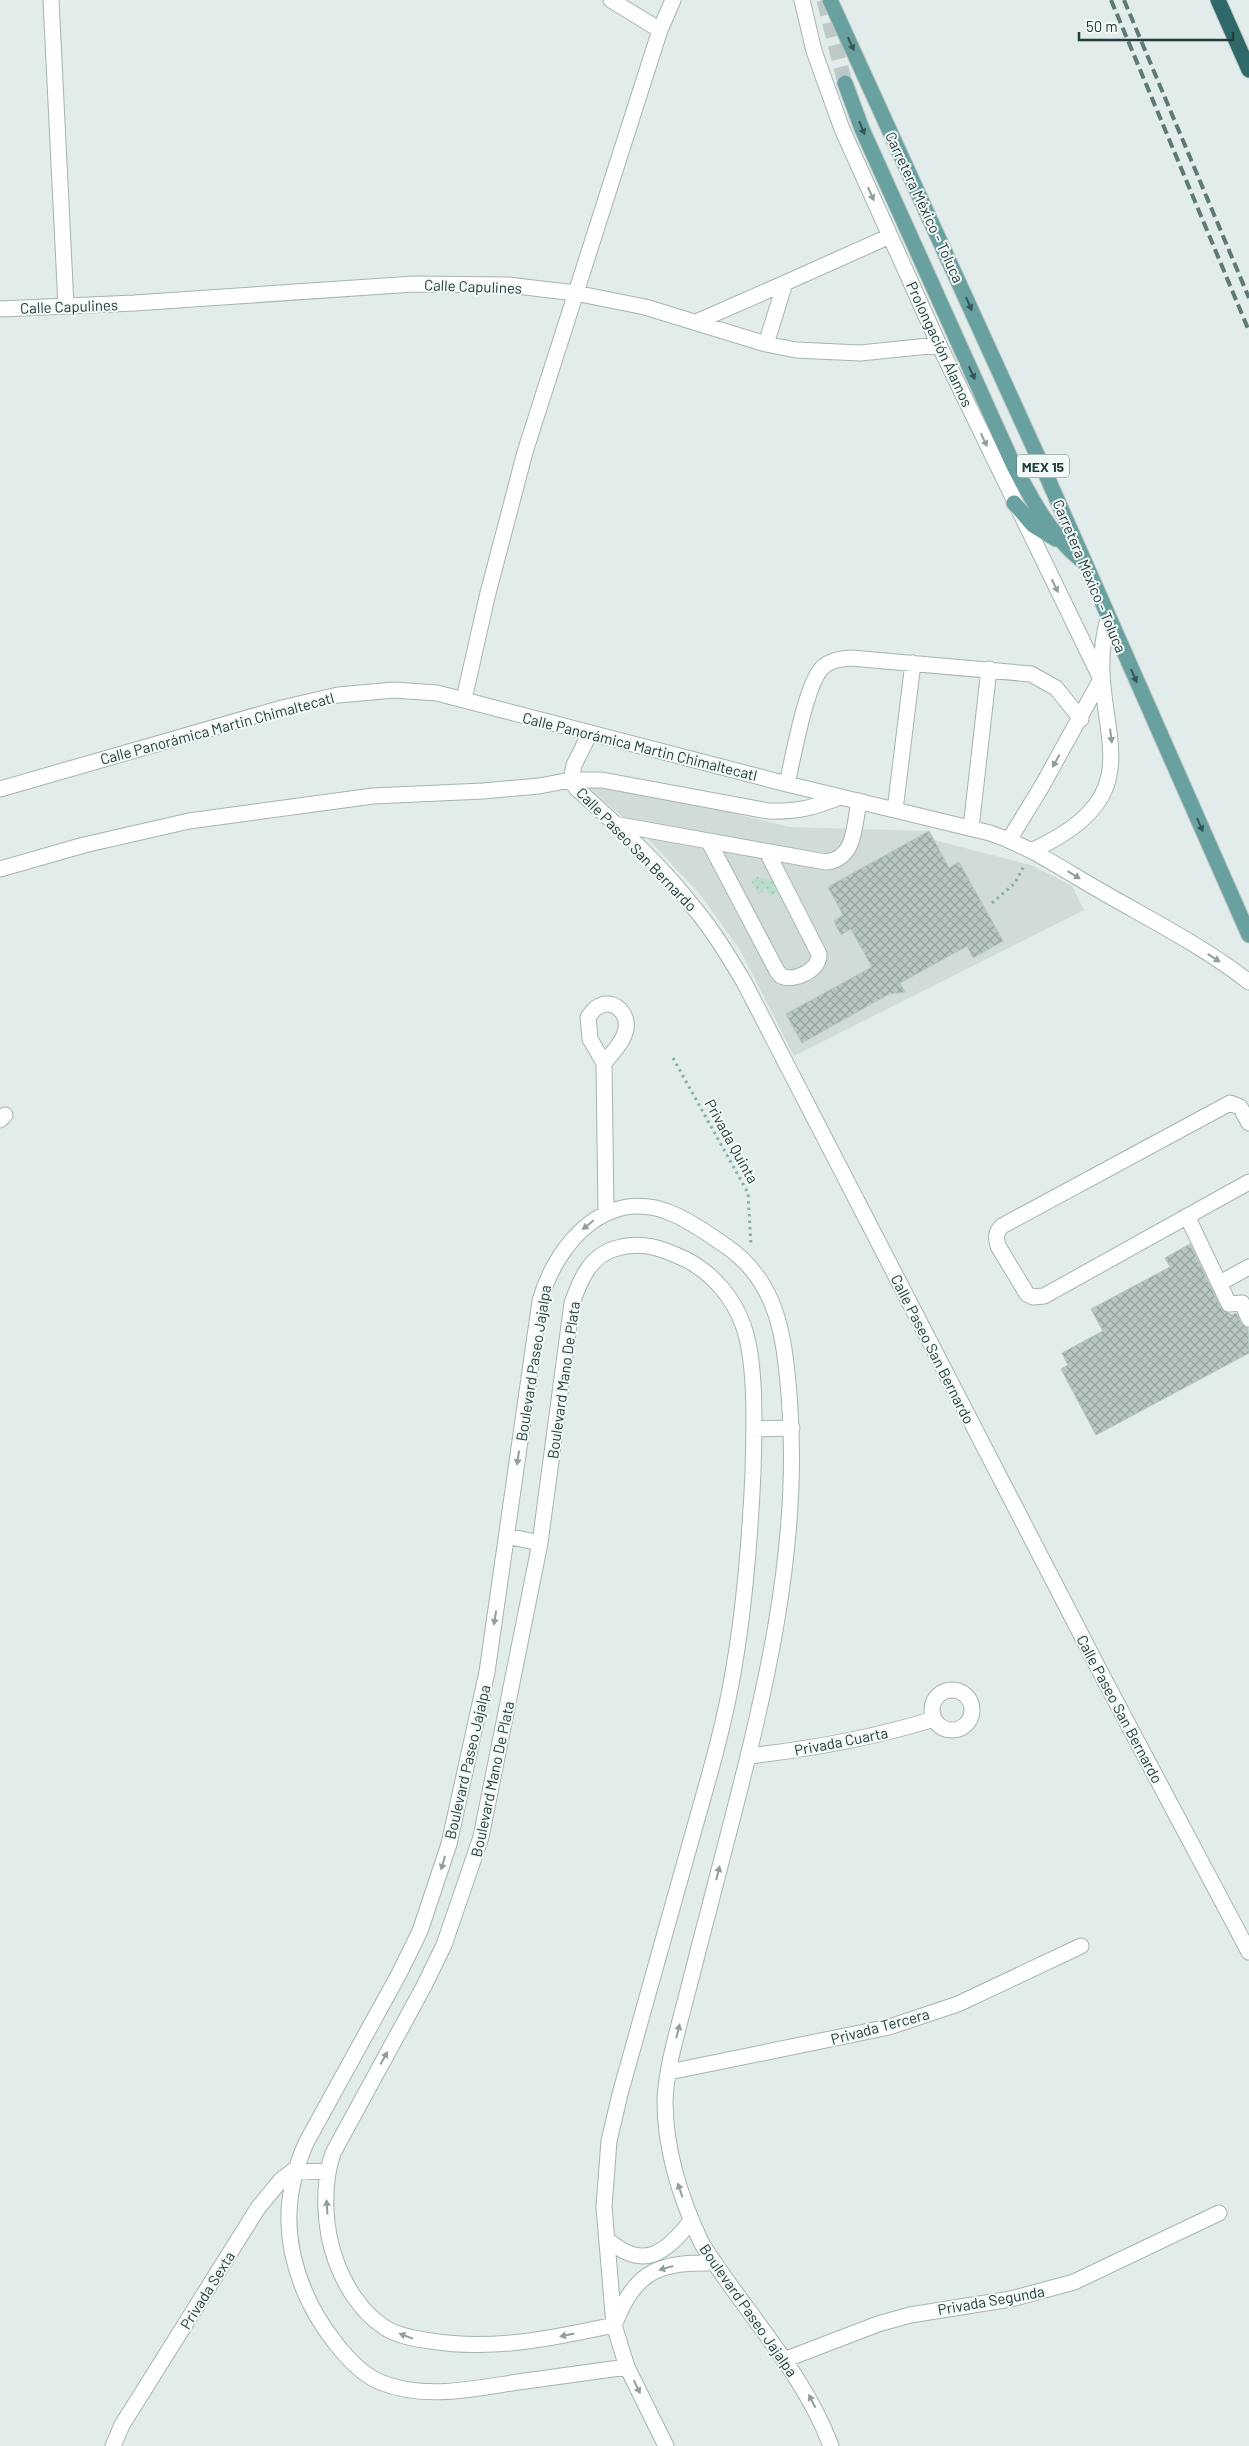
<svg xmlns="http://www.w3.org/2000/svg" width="1249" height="2446" font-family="Barlow,sans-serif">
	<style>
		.built { fill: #d1dcda }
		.garden { fill: url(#garden-dots) }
		.building { fill: url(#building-cross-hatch); stroke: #b5c6c3 }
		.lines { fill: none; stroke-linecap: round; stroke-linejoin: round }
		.major-tunnel { stroke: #bcc9c7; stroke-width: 15; stroke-dasharray: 15 8; stroke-linecap: butt }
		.minor-casing { stroke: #a5b4b2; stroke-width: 17 }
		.major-casing { stroke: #c1c9c8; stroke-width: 17 }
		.highway-casing { stroke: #c1c9c8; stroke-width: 17 }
		.path { stroke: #83b0ac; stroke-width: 3; stroke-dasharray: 2.5 4; stroke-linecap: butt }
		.minor { stroke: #fff; stroke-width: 15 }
		.major { stroke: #68a1a0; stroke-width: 15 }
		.highway { stroke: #2f6869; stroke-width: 15 }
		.rail { stroke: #5d7978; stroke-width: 4; stroke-dasharray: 10 5; stroke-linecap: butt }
		.oneway { fill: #345655 }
		.oneway2 { fill: #909e9e }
		.labels { text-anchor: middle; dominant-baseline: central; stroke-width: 4; stroke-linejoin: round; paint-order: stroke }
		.shield { fill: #f3f9f7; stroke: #617574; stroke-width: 1 }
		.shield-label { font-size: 14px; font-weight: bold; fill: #223d3c }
		.street-label { font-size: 15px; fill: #223d3c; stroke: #f3f9f7 }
	</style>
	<defs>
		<pattern id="garden-dots" width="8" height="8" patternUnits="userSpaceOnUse" patternTransform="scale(1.25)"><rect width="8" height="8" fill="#bcddcc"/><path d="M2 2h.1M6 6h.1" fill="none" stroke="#a1bfb0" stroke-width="1.8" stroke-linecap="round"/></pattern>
		<pattern id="building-cross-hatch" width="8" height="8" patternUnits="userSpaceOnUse" patternTransform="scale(1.25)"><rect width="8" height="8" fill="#b8c7c4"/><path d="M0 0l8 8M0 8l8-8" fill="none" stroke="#95a3a0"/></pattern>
	</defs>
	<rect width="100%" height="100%" fill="#e2ecea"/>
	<path class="built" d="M585,785L695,804L790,827L929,831L934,840L1031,865L1072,886L1084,910L794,1056L740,950L699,893L648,839Z"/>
	<path class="garden" d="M757,877L777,881L781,888L770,898L766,888L759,895L751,881Z"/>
	<path class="building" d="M929,831L949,868L959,862L1003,941L973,958L967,946L900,983L905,992L889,994L802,1043L786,1014L872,967L851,929L841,935L834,921L843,915L828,887Z
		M1190,1244L1221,1308L1232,1315L1236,1313L1241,1323L1248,1328L1249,1353L1096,1435L1061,1369L1068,1365L1062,1353L1103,1331L1091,1309L1170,1267L1165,1258Z"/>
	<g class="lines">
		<path class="major-tunnel" d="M824,0L845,83"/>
		<g class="minor-casing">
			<path id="minor" d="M51,0L66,306
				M802,0L814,51L842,129L939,345L1101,679L1042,786L1009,840
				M660,30L673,0
				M0,309L134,303L414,284L508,285L575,293L645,307L766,344L796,350L860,353L939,345
				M696,322L785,283
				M766,344L785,283L890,236
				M464,699L487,597L525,452L660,30L611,0
				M590,733L574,765L571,780L577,789C618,826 661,865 695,909C714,932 729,957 744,982L1104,1679L1249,1952
				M787,784C793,758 806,684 822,668C830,660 840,659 851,658L1031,674L1056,688L1081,719
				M0,789L282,708L338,695L394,690L437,693L787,784L990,833C1031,847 1062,869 1099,890C1149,919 1203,946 1249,982
				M895,810L913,663
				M614,824L826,862C856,859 854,825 859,801
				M971,828L989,669
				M709,842L777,971L781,976C795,982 820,970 819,954L767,852
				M1033,850C1169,788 1079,720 1108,619
				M0,869L84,845L189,821L373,796L483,791L539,786L571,780H602L768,811C797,812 813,808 840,797
				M604,1063C612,1053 623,1043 626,1029C629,1013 612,996 596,1008C593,1010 591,1014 588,1017L590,1039L604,1063L606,1213
				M0,1120L5,1115
				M1249,1123L1240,1107L1230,1103L1002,1226C995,1233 996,1238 998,1246L1027,1294L1033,1297L1044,1296L1249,1182
				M1187,1216L1229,1304L1242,1303L1249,1319
				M1220,1283L1249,1267
				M754,1429L792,1428
				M507,1536L540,1543
				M932 1710a20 20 0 1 1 40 0a20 20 0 1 1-40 0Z
				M748,1756C811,1749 873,1738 934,1719
				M669,2072L889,2027L958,2004L1081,1946
				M607,2239C643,2271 665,2254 691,2221
				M616,2321C636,2269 662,2262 714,2263
				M614,2325C554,2338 493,2351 431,2341C416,2339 397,2336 384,2327C361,2312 345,2286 336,2261C324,2229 322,2185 333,2153L423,1988L444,1945L481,1837L540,1543L572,1303C580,1281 589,1257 614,1249C641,1240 662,1248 687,1260C713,1274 733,1297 743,1325C757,1363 754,1431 753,1473C750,1537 745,1603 734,1667C724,1729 705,1790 688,1851C665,1932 643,2013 620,2094L609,2141L604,2207L614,2325L627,2367L666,2446
				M784,2360L878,2324L910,2315L1011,2299L1074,2282L1219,2213
				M627,2367C591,2372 554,2377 518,2382C472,2389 424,2400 380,2382C349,2369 316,2320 304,2290C283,2239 284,2193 306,2143L399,1974L420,1931L449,1844L487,1672L540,1301C556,1244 606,1186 671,1213C691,1221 708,1234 726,1246C778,1282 784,1336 789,1394C804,1571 751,1743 708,1913C699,1946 691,1980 682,2013C675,2041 666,2071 665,2101C665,2150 681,2200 702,2244C744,2311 803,2371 831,2446
				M113,2446L122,2425L258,2208L281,2180L294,2170L326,2172"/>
		</g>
		<g class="major-casing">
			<path id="major" d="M830,0L1044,470L1249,935
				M845,83L862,129L1014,466C1032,500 1050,534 1080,559
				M1014,503L1033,525L1056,539"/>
		</g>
		<g class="highway-casing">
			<path id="highway" d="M1218,0L1249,70"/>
		</g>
		<path class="path" d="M992,903L1015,883L1024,866
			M673,1058L748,1193L751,1245"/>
		<use href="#minor" class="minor"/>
		<use href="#major" class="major"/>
		<use href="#highway" class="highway"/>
		<path class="rail" d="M1111,0L1249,331
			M1124,0L1249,298"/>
	</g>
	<defs><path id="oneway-solid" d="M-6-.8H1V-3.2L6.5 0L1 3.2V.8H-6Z" transform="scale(1.25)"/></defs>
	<g class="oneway">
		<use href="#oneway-solid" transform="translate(851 44) rotate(65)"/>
		<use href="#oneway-solid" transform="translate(862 128) rotate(68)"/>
		<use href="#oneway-solid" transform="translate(969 304) rotate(66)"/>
		<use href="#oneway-solid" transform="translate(972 373) rotate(65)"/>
		<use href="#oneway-solid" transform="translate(1134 676) rotate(66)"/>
		<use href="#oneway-solid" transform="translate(1200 825) rotate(66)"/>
	</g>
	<g class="oneway2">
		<use href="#oneway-solid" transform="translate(871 194) rotate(66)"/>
		<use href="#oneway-solid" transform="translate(984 440) rotate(65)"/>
		<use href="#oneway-solid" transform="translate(1055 586) rotate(64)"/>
		<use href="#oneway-solid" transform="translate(1111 736) rotate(83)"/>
		<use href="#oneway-solid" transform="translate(1056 761) rotate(119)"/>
		<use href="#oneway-solid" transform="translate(1074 875) rotate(31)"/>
		<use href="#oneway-solid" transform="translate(1214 958) rotate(33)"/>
		<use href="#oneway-solid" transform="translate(588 1225) rotate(141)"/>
		<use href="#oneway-solid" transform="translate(518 1458) rotate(98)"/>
		<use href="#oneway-solid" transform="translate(495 1618) rotate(99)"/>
		<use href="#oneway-solid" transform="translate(443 1863) rotate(106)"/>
		<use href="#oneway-solid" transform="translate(718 1873) rotate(-76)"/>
		<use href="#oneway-solid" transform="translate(678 2031) rotate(-76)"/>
		<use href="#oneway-solid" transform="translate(384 2058) rotate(-61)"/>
		<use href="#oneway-solid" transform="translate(680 2190) rotate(-109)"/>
		<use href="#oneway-solid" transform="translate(327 2207) rotate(-93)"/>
		<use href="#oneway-solid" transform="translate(666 2268) rotate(164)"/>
		<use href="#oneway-solid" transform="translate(567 2335) rotate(168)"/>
		<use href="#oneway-solid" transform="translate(406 2336) rotate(-160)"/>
		<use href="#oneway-solid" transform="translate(637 2387) rotate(64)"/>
		<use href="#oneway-solid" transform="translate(812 2401) rotate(-117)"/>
	</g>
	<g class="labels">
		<rect class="shield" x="1017" y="454.5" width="52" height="23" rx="4"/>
		<g class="shield-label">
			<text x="1043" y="466">MEX 15</text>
		</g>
		<g class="street-label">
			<text transform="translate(925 207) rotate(65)">Carretera México - Toluca</text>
			<text transform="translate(473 286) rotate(2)">Calle Capulines</text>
			<text transform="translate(69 306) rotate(-2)">Calle Capulines</text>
			<text transform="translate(940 344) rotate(65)">Prolongación Álamos</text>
			<text transform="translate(1090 576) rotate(67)">Carretera México - Toluca</text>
			<text transform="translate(217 728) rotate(-15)">Calle Panorámica Martin Chimaltecatl</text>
			<text transform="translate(640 746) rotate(14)">Calle Panorámica Martin Chimaltecatl</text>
			<text transform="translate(637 849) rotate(46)">Calle Paseo San Bernardo</text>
			<text transform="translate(732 1141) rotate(61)">Privada Quinta</text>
			<text transform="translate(933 1349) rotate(63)">Calle Paseo San Bernardo</text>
			<text transform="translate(533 1363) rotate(-81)">Boulevard Paseo Jajalpa</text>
			<text transform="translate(563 1380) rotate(-82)">Boulevard Mano De Plata</text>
			<text transform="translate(1120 1709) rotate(62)">Calle Paseo San Bernardo</text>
			<text transform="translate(841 1741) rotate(-11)">Privada Cuarta</text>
			<text transform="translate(467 1762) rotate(-77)">Boulevard Paseo Jajalpa</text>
			<text transform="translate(492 1779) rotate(-78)">Boulevard Mano De Plata</text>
			<text transform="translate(880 2026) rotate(-15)">Privada Tercera</text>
			<text transform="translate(207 2290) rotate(-58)">Privada Sexta</text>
			<text transform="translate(991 2300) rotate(-10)">Privada Segunda</text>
			<text transform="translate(749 2310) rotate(55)">Boulevard Paseo Jajalpa</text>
		</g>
	</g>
	<path d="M1079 32v8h154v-8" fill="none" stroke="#223d3c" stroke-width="2.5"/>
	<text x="1086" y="32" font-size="15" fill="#223d3c" stroke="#f3f9f7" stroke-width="4" paint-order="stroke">50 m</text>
</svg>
